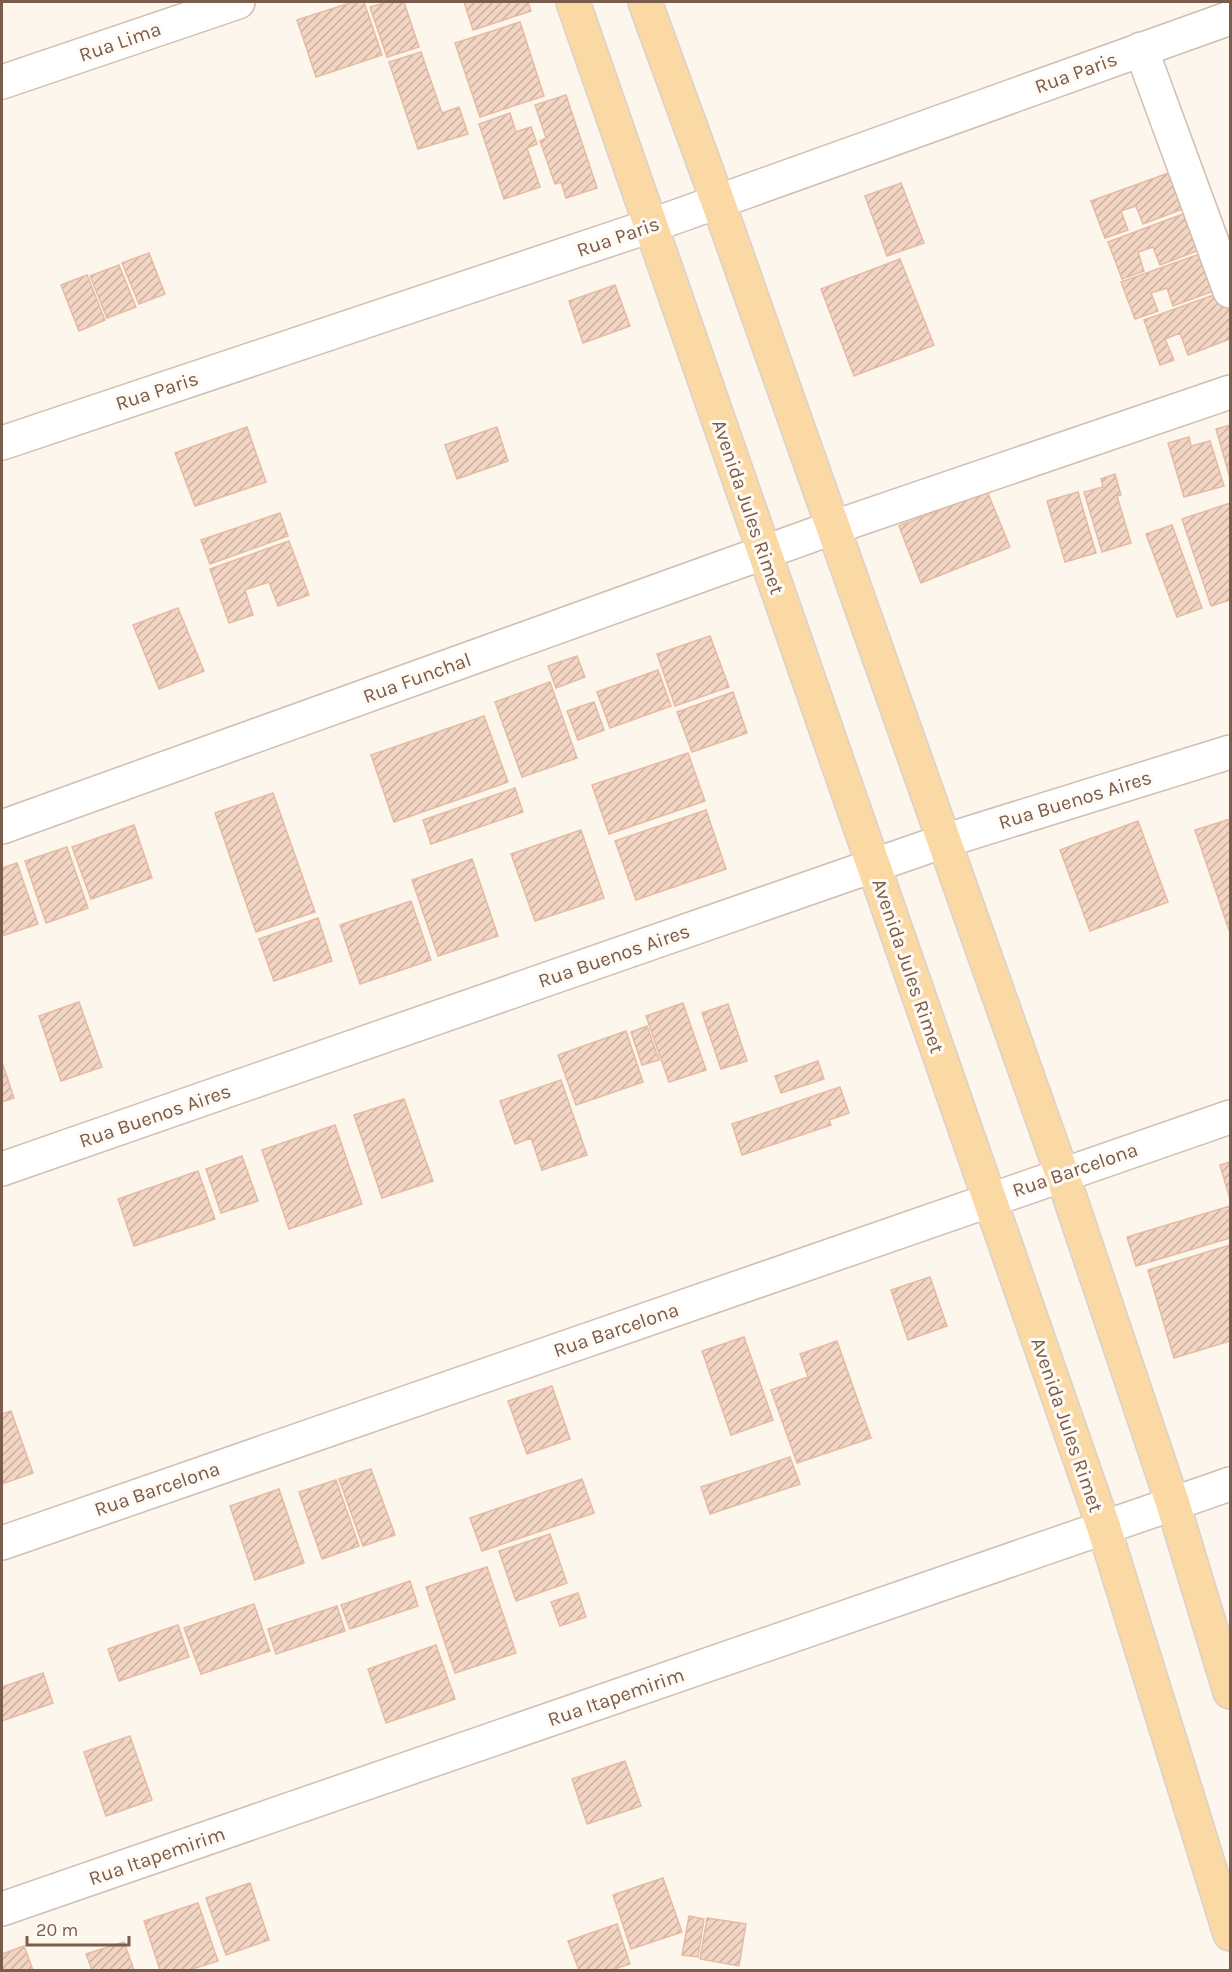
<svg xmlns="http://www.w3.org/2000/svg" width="1232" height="1972" font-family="Karla,sans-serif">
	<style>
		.building { fill: url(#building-hatch); stroke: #e6bba3; stroke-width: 1.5 }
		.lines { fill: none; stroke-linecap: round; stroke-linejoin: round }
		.minor-casing { stroke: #d1beb0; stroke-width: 36 }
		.major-casing { stroke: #dad1cd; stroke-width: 36 }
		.minor { stroke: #fff; stroke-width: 33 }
		.major { stroke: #fbd9a5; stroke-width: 33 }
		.labels { text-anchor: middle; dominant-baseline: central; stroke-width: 6; stroke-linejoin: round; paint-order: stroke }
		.street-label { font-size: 20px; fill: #7a5c4d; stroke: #fffaf3 }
	</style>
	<defs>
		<pattern id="building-hatch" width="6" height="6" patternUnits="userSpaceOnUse" patternTransform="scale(1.5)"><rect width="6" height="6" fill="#f3d5c3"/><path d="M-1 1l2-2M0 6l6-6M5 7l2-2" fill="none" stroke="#cab0a1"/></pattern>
	</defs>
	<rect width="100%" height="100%" fill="#fdf6ec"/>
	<path class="building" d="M353,2H364L382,55L316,77L297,20Z
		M388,2H404L419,47L387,57L370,7Z
		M464,2H528L531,11L473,30Z
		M520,22L544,96L480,117L455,43Z
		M421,52L442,113L459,107L468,134L418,149L389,62Z
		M566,95L597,188L566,198L561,182L555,184L540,141L546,138L535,105Z
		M510,113L516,132L531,127L537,144L527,148L540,187L504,199L479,124Z
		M1174,171L1188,207L1143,224L1136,206L1121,211L1128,230L1105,238L1091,201Z
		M901,183L924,243L887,256L865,196Z
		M1191,211L1205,248L1160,265L1153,247L1138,252L1144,271L1122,279L1108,242Z
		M1205,252L1219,289L1173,306L1167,288L1151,293L1158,311L1135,319L1121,282Z
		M149,253L165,294L139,304L122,263Z
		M900,259L934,345L854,376L821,289Z
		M119,265L136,307L107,318L90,276Z
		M87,275L105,320L79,331L61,285Z
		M615,285L630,326L583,343L569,301Z
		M1225,291L1230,304V339L1188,355L1180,333L1165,339L1174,360L1160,365L1144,320Z
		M1230,425V478L1216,429Z
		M247,427L266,482L195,506L175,453Z
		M497,427L508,461L457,479L445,445Z
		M1189,437L1191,446L1210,441L1224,486L1184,497L1168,443Z
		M1115,474L1121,495L1117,496L1131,543L1102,552L1084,492L1103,487L1101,479Z
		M987,491L1010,547L921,583L899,526Z
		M1078,492L1096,553L1065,562L1047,501Z
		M1230,503V600L1211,606L1182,519Z
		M280,513L288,536L210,564L201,540Z
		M1172,525L1202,608L1177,617L1146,534Z
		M289,541L309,595L278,606L269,582L245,590L253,615L229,623L210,569Z
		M178,608L204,671L159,689L133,625Z
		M710,636L729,687L675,706L657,654Z
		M577,656L585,677L556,688L548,666Z
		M658,670L671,706L610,728L597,692Z
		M550,682L577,758L522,777L495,702Z
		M733,692L747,733L692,752L677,712Z
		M594,702L604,730L578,740L567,711Z
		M484,716L508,782L394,822L371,755Z
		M688,753L705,801L609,834L592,785Z
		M515,788L523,812L431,844L423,820Z
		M273,793L315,912L256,932L215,813Z
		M706,810L726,869L636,900L615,841Z
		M1230,819V933L1195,830Z
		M1138,821L1168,902L1090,931L1060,850Z
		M134,825L152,878L91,899L72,847Z
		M581,830L604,898L535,921L511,854Z
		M67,847L88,908L46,923L25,861Z
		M472,859L498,936L438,956L412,880Z
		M17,863L38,924L2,936V868Z
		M411,901L431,960L360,984L340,925Z
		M318,918L332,961L274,981L259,939Z
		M79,1002L102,1067L61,1081L39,1016Z
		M683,1003L706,1070L669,1082L646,1016Z
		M728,1004L747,1061L721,1069L702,1013Z
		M647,1026L659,1060L642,1065L631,1032Z
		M626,1031L643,1082L576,1105L558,1055Z
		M818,1061L824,1079L781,1093L775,1076Z
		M2,1062L14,1098L2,1102Z
		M561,1080L587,1155L542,1170L531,1138L515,1144L500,1101Z
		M840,1087L849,1113L829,1120L831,1125L742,1155L732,1124Z
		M404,1099L433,1181L382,1198L354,1115Z
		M335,1125L362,1204L289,1229L262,1150Z
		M242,1156L258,1201L221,1213L206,1169Z
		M1230,1162V1199L1220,1165Z
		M198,1171L215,1219L134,1246L118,1199Z
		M1230,1206V1238L1136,1266L1127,1237Z
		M1230,1245V1341L1174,1358L1148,1270Z
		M930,1277L947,1326L908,1340L891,1290Z
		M744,1337L773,1420L731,1435L702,1351Z
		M837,1341L871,1438L797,1463L771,1390L808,1377L800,1354Z
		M552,1386L570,1439L527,1454L508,1401Z
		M11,1411L33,1473L2,1484V1414Z
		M790,1457L800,1484L710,1514L701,1487Z
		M371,1469L395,1535L363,1546L339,1479Z
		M582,1479L594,1513L482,1551L470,1518Z
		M336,1480L359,1546L322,1559L299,1492Z
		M279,1489L304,1563L255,1580L230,1506Z
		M550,1534L567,1583L516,1601L499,1551Z
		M487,1567L516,1653L455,1673L426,1587Z
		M410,1581L418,1606L350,1629L341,1605Z
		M578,1593L586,1617L560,1626L551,1602Z
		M254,1604L270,1651L201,1674L184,1628Z
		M337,1606L345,1631L276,1654L268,1629Z
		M178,1625L189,1657L119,1681L108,1649Z
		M436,1645L455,1699L386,1723L368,1669Z
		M43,1673L53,1703L2,1721V1684V1687Z
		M130,1736L152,1800L106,1816L84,1752Z
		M625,1761L641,1806L587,1824L572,1779Z
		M663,1878L682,1932L631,1949L613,1895Z
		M250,1883L269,1940L226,1955L206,1898Z
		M198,1903L218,1961L189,1970H160L144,1921Z
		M689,1916L704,1919L698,1957L682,1955Z
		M707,1918L746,1924L739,1966L700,1959Z
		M617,1924L630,1964L611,1970H579L568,1941Z
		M124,1942L134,1970H92L86,1954Z
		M24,1946L33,1970H2V1954Z"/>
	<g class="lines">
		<g class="minor-casing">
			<path id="minor" d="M1141,49L1230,291
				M2,82L238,2
				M2,443L650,226L1230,18
				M2,827L832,528L1230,392
				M2,1169L944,841L1230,752
				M2,1543L1230,1117
				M2,1909L1230,1484"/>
		</g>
		<g class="major-casing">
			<path id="major" d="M573,2L1104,1528L1230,1934
				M645,2L718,202L1062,1174L1173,1504L1230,1692"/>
		</g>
		<use href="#minor" class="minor"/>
		<use href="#major" class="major"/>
	</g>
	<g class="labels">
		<g class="street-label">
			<text transform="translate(120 42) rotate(-19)">Rua Lima</text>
			<text transform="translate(1076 73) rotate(-20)">Rua Paris</text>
			<text transform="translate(618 237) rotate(-19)">Rua Paris</text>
			<text transform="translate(157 391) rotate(-18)">Rua Paris</text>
			<text transform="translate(748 507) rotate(71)">Avenida Jules Rimet</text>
			<text transform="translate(417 678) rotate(-20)">Rua Funchal</text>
			<text transform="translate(1075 800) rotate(-17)">Rua Buenos Aires</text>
			<text transform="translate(614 956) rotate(-19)">Rua Buenos Aires</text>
			<text transform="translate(908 966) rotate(71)">Avenida Jules Rimet</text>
			<text transform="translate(155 1116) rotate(-19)">Rua Buenos Aires</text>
			<text transform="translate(1075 1170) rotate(-19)">Rua Barcelona</text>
			<text transform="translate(616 1330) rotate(-19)">Rua Barcelona</text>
			<text transform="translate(1067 1425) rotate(71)">Avenida Jules Rimet</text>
			<text transform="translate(157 1489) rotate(-19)">Rua Barcelona</text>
			<text transform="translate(616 1697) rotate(-19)">Rua Itapemirim</text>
			<text transform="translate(157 1856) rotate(-19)">Rua Itapemirim</text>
		</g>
	</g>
	<rect width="1232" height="1972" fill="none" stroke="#7a5c4d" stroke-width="6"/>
	<path d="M27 1936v9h102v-9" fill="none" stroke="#7a5c4d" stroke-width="3"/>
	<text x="36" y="1936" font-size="18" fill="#7a5c4d" stroke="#fffaf3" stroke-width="4.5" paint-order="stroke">20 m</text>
</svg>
